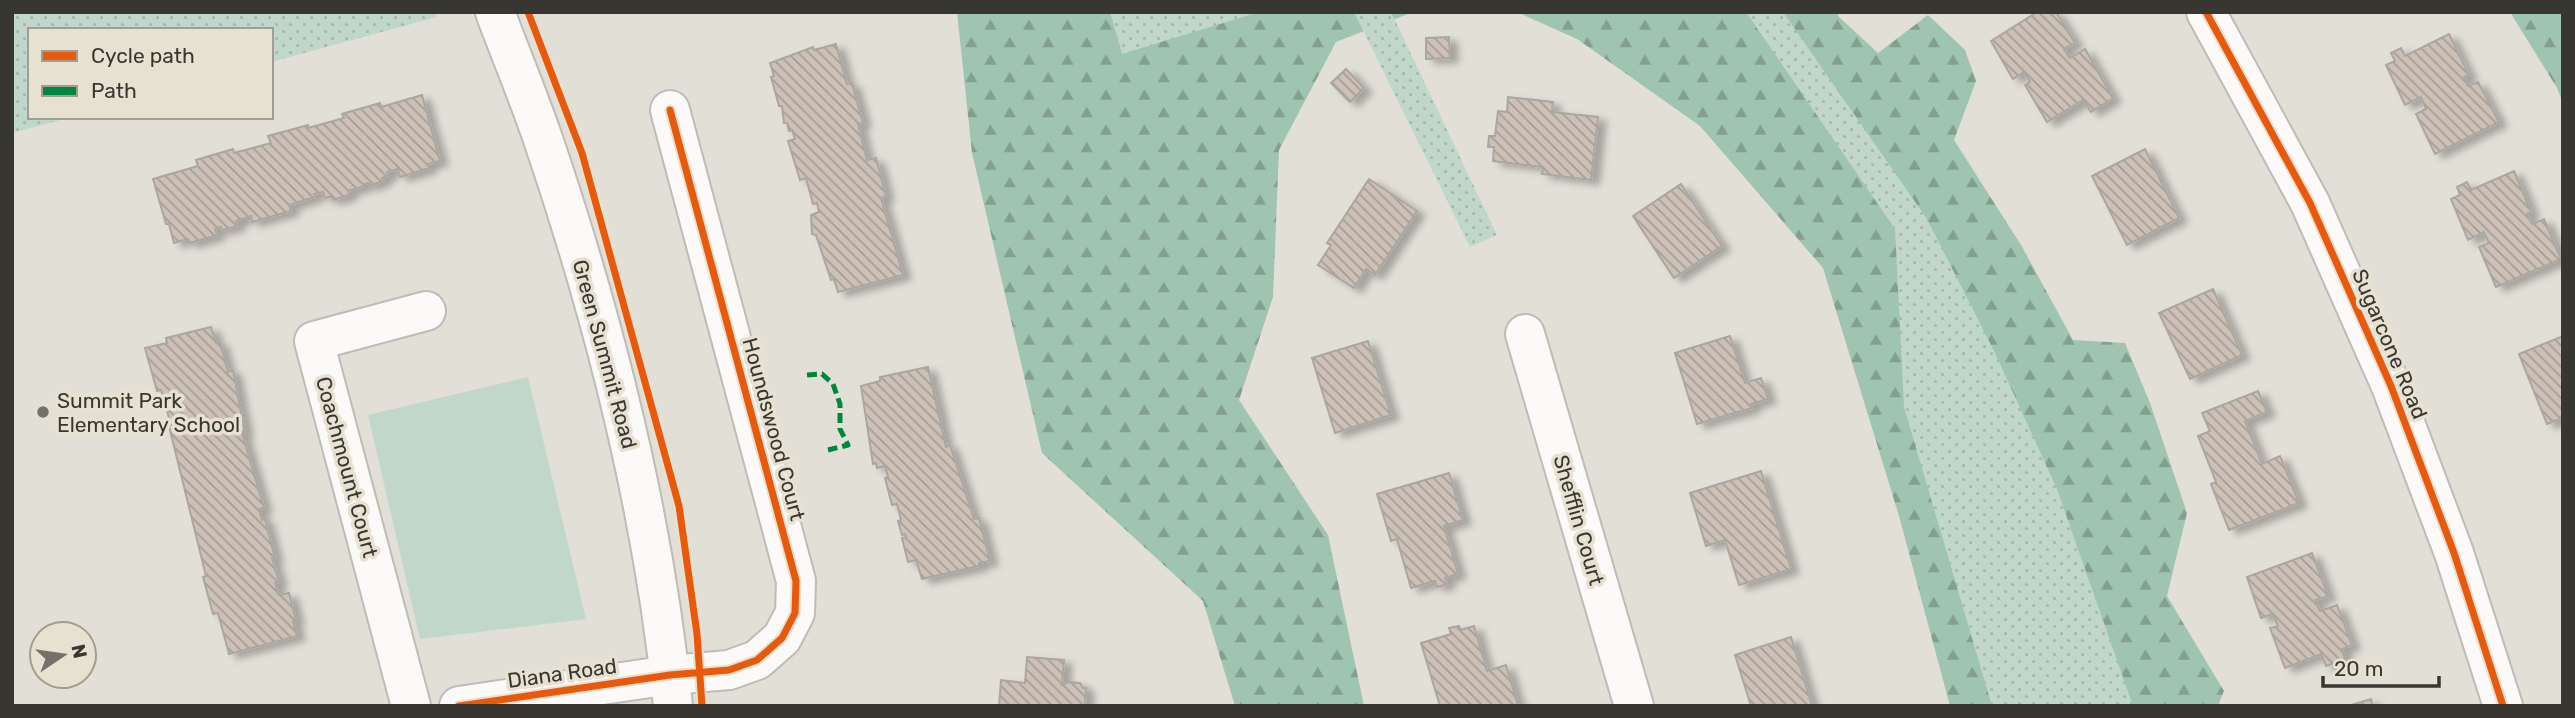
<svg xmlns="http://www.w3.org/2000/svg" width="2575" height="718" font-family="Rubik,sans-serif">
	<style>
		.green { fill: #c1d7c9 }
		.forest { fill: url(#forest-firs) }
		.park { fill: url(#park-dots) }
		.building { fill: url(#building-back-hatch); stroke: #aaa6a1; stroke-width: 2; filter: url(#shadow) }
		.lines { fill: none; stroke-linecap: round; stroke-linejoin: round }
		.minor-casing { stroke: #bebcb6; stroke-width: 42 }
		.minor { stroke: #fbfaf9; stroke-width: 38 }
		.quiet { stroke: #00873e; stroke-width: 5; stroke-dasharray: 10 5; stroke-linecap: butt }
		.cycleway-casing { stroke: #e7e1d2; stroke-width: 11 }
		.cycleway { stroke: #e8590c; stroke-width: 7 }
		.poi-dot { fill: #74716a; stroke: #e7e1d2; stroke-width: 2.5 }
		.labels { text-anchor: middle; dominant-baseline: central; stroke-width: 7; stroke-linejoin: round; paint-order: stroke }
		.street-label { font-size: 21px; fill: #383630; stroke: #e7e1d2 }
		.poi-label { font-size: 21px; fill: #383630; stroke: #e7e1d2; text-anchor: start }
	</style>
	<defs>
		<pattern id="forest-firs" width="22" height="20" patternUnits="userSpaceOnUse" patternTransform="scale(1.75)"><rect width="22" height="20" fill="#9fc4af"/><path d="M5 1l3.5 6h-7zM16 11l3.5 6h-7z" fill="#83a08f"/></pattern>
		<pattern id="park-dots" width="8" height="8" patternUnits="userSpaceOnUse" patternTransform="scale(1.75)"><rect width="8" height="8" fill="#c1d7c9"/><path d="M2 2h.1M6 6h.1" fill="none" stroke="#a7b9ad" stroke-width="1.8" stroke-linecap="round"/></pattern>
		<pattern id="building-back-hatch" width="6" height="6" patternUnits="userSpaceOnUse" patternTransform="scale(1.75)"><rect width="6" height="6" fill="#cdc0b7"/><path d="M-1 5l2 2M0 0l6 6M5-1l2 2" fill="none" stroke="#a79d95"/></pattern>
		<filter id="shadow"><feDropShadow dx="8" dy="4.5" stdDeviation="3.5" flood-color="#0004"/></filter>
	</defs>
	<rect width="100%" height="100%" fill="#e2dfd7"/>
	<path class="green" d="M528,377L586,619L420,639L368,415Z"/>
	<path class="forest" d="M957,12H1413L1336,42L1279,150L1273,297L1239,400L1328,535L1364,706H1235L1203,601L1042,453L972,153Z
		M1517,12H1838V16L1878,53L1928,15L1965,50L1976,81L1954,140L2021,245L2073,340L2125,343L2150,403L2187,513L2167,596L2224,691L2218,706H1950L1899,516L1823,268L1700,126L1577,39Z
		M2510,12H2563V103L2557,88Z"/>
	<path class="park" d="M12,12H435L437,17L271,62V30H30V117H71L12,133Z
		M1110,12H1259L1122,54Z
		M1354,12H1391L1497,235L1470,247Z
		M1746,12H1783L1927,219L1995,353L2057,489L2133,706H1992L1904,407L1895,229Z"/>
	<path class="building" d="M2037,12H2056L2075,43L2064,49L2070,58L2085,49L2113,98L2091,112L2083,100L2047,122L2025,85L2030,82L2024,72L2013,79L1991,41Z
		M2449,34L2469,75L2464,77L2468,86L2478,82L2499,122L2435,154L2416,114L2426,109L2421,97L2405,105L2386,65L2395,61L2391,53L2401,48L2405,56Z
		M1449,37L1450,58L1426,59V38Z
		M836,44L847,84L852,83L863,123L858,124L867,160L876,158L886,196L881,198L903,275L838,292L834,279L831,280L816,235L812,234L811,215L819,212L817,203L813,204L806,178L800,180L788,141L795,139L792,130L789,131L787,123H784L782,106H779L771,77L774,76L770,63L813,47L814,50Z
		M1346,69L1364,88L1350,102L1331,83Z
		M422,95L440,161L428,164L429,168L400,177L398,169L387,172L388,176L382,178L383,181L369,186V183L364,184V186L348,191L349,195L333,200L332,196L325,198L323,192L314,194L315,197L289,205L291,211L252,222L251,216L236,221L237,226L222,230L221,227L215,229L217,235L190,243L188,239L174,243L169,224H166L153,179L198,166L196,160L233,149L234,153L271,143L268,136L308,125V128L344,118L342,114L380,103L381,107Z
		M1508,97L1553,102L1552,112L1598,117L1591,180L1542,174L1543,167L1493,161L1494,147H1488L1489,136H1495L1498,111L1507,112Z
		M2145,149L2179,218L2127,245L2092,176Z
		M2514,171L2531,212L2527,214L2532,224L2544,219L2561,259L2496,287L2479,247L2489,243L2484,232L2468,240L2451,199L2460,195L2457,187L2467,182L2471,190Z
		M1369,179L1417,211L1375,275L1366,269L1354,288L1318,265L1331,245L1327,243Z
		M1681,184L1722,246L1674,278L1633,216Z
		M2213,289L2242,355L2190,379L2159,313Z
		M211,327L216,343L220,342L228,372L233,370L245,433H242L264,508L259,509L262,520L265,519L275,558H272L279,582L275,583L279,595L289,593L296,620L293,621L297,636L229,654L218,613L213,614L203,577L206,576L169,426L171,425L161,390L157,391L145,348L167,343L166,338Z
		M1730,336L1745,383L1761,378L1768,399L1751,404L1752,408L1697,424L1675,353Z
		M2563,336V418L2547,424L2519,354Z
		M1368,341L1391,415L1335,433L1312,358Z
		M928,367L946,447L950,445L974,519L979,518L990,561L979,563V566L922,579L916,560L908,562L902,538L906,537L905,534L902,535L898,521L901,520L897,504L892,505L885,478L888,477L885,466L877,468L876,463L873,464L861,386L880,381V377Z
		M2258,391L2267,412L2245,421L2262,464L2280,456L2299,503L2229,530L2211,484L2216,482L2198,436L2210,431L2202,413Z
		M1761,471L1791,569L1739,585L1725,540L1706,546L1690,493Z
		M1449,473L1463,520L1444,526L1458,574L1445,578L1447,584L1437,587L1435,581L1411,588L1397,539L1391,541L1377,494Z
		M2312,553L2328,596L2315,600L2320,611L2337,605L2352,645L2342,649L2345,659L2326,666L2321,654L2285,668L2270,628L2278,626L2273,614L2261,618L2247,577Z
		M1459,626L1461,630L1474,626L1487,671L1506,665L1518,706H1440L1421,643L1451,634L1449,628Z
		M1791,637L1812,706H1751L1735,655Z
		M1027,657L1064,660L1062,685L1068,682L1080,683L1083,688H1086L1085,706H999L1001,680L1025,683Z
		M2371,699L2373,706H2348Z"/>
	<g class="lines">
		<g class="minor-casing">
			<path id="minor" d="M495,12C511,55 529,98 544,142C605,322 654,516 673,706
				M2206,12L2310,203L2391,386L2454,553L2503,706
				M1525,334L1634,706
				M411,706L314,341L426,311
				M459,706L670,675L729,670L757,660L782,638L795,613L796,581L670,110"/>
		</g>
		<use href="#minor" class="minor"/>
		<path class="quiet" d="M807,375L822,374L833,384L840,404V429L848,445L828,450"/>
		<g class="cycleway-casing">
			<path id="cycleway" d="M528,12L582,153L679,506L697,634L702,706
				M2206,12L2310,203L2391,386L2454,553L2503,706
				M459,706L670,675L729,670L757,660L782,638L795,613L796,581L670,110"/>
		</g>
		<use href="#cycleway" class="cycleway"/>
	</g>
	<circle class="poi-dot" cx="43" cy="412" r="7"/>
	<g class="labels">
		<g class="street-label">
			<text transform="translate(2390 344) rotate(67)">Sugarcone Road</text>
			<text transform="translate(605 354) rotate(75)">Green Summit Road</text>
			<text transform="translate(774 429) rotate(75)">Houndswood Court</text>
			<text transform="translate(347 467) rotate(75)">Coachmount Court</text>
			<text transform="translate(1579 520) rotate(74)">Shefflin Court</text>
			<text transform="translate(562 673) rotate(-8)">Diana Road</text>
		</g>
		<g class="poi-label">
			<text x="57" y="400">Summit Park<tspan x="57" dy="24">Elementary School</tspan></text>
		</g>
	</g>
	<rect width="2575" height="718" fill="none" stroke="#383630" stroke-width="28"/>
	<rect x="28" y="28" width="245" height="91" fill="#e7e1d2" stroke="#a19d91" stroke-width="2"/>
	<rect x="42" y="51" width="35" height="10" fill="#e8590c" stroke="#a19d91" stroke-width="2"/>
	<text x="91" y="63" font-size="21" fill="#383630">Cycle path</text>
	<rect x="42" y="86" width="35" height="10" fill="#00873e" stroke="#a19d91" stroke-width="2"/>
	<text x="91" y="98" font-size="21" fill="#383630">Path</text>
	<g transform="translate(63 655) rotate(77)"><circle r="33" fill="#e7e1d2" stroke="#a19d91" stroke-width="2"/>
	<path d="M0-5L12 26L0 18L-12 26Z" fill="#74716a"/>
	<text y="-10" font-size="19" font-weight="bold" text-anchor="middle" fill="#383630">N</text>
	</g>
	<path d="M2323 676v10h116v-10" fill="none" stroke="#383630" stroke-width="3.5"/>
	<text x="2334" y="676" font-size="21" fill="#383630" stroke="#e7e1d2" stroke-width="5" paint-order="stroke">20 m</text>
</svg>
